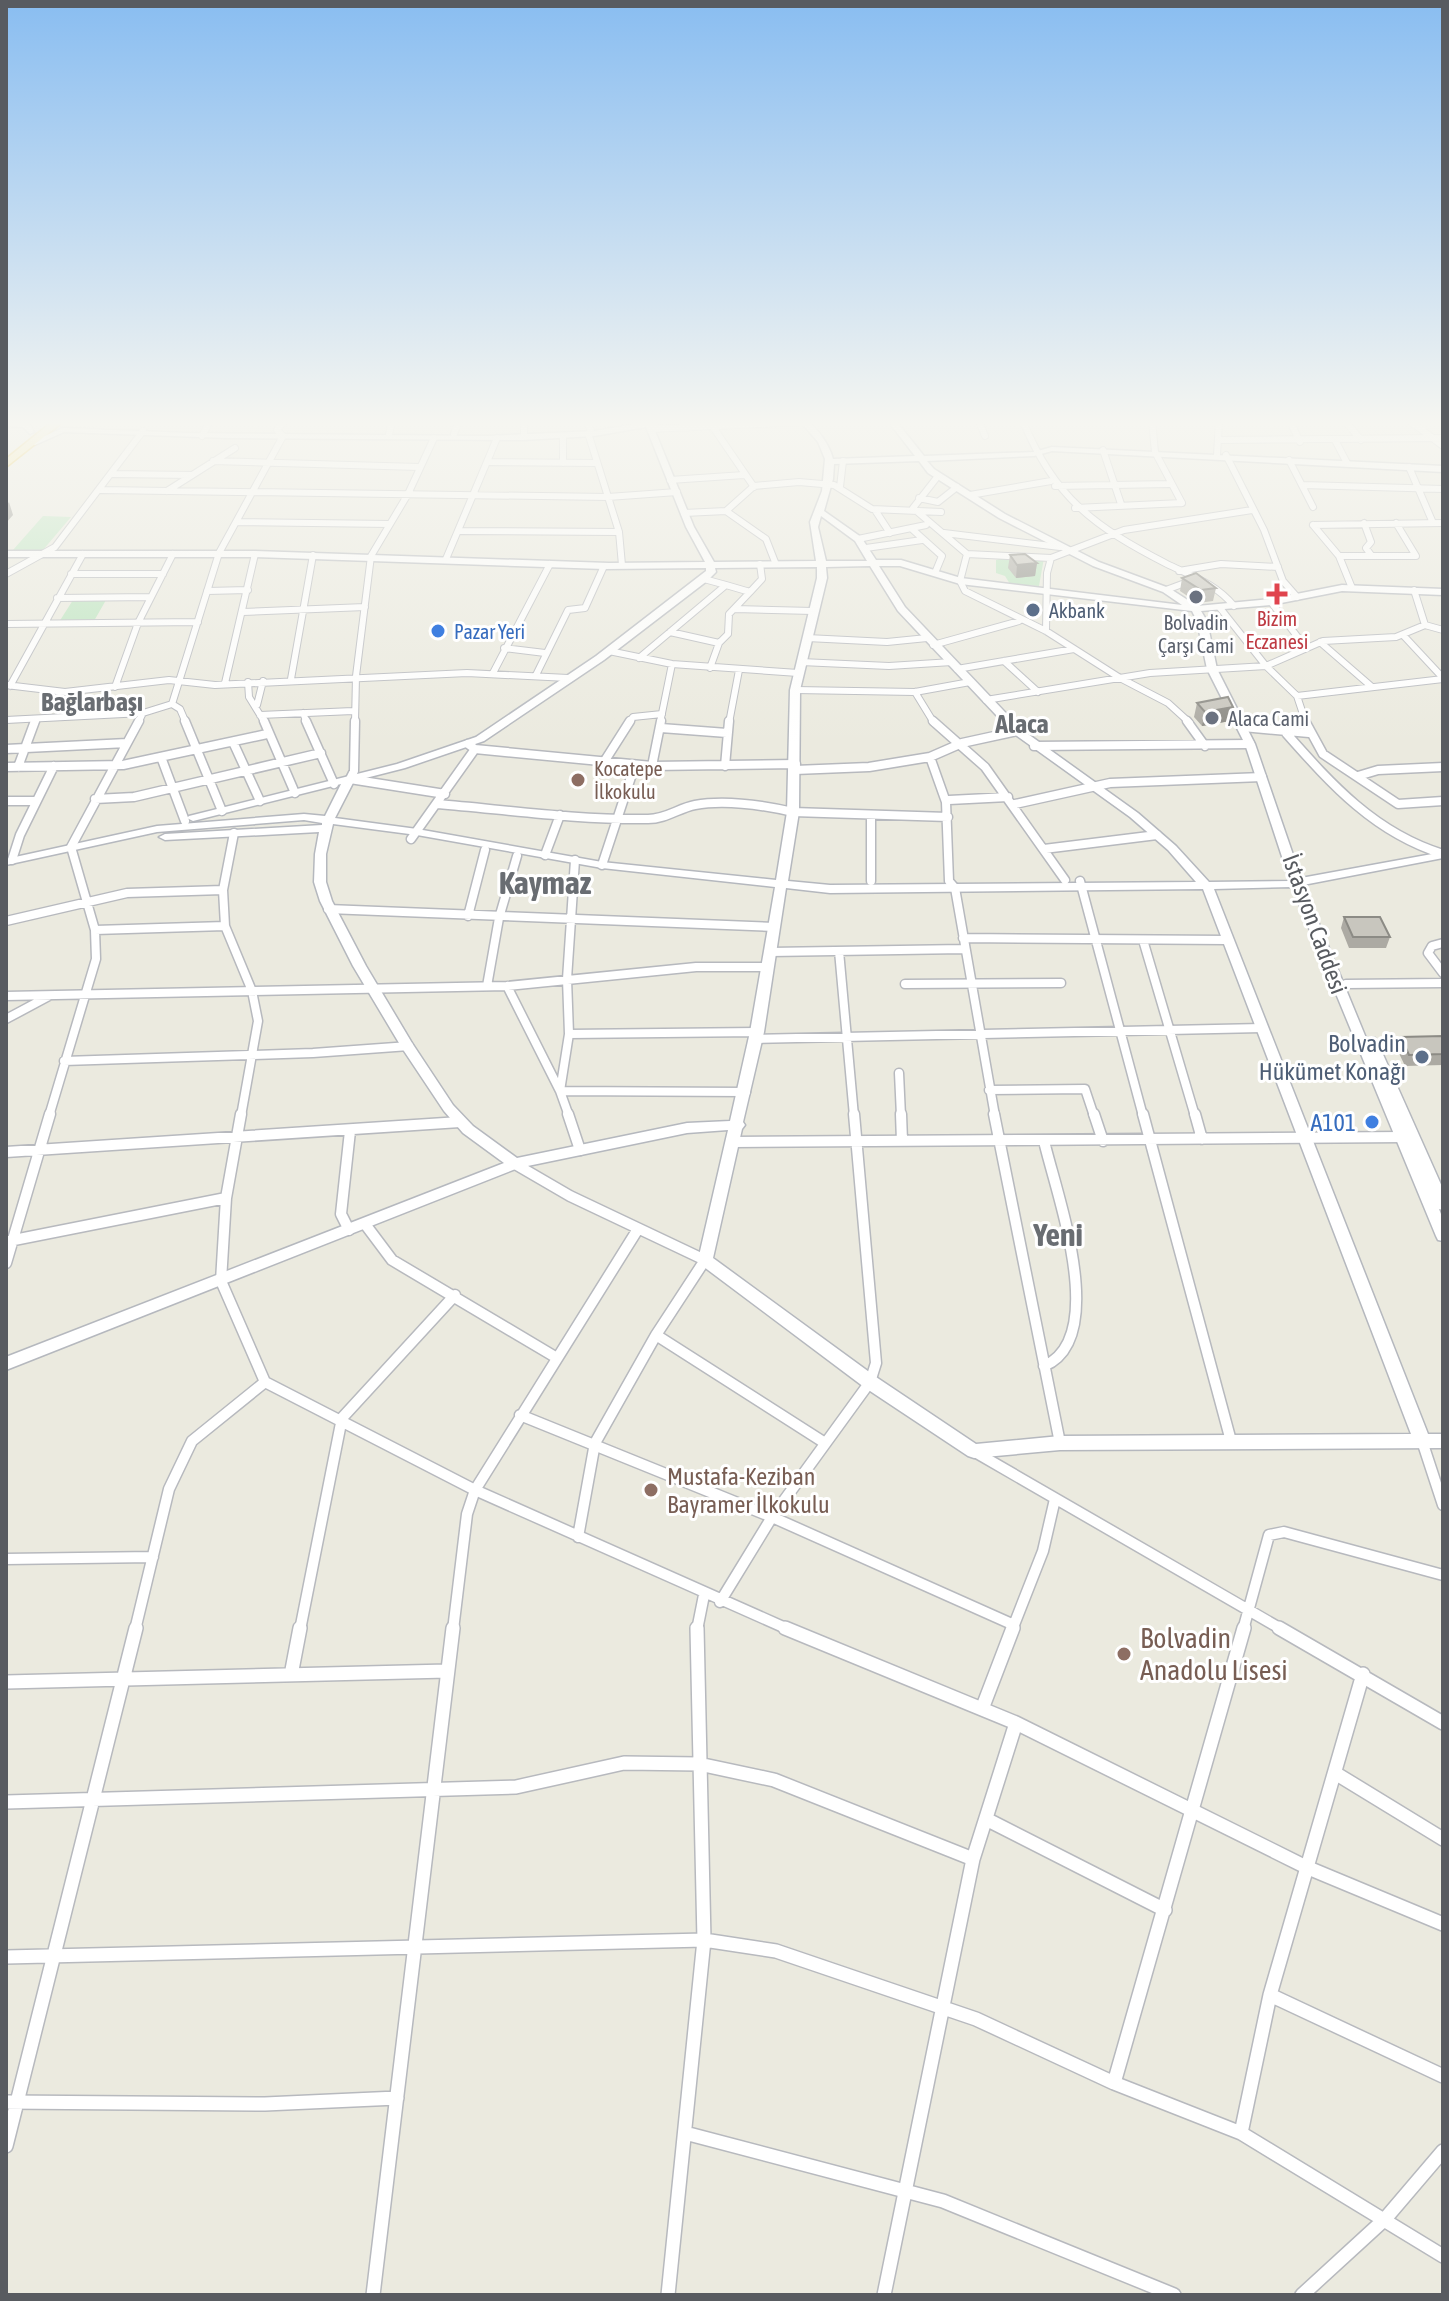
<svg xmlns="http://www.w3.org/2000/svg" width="1449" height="2301" font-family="'Asap Condensed',sans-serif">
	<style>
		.green { fill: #bbe4be }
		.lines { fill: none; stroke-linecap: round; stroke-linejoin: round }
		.street-far3-casing { stroke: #b7b9be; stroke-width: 8 }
		.street-far2-casing { stroke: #b7b9be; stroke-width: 11 }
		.street-far1-casing { stroke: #b7b9be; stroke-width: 13 }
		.street-casing { stroke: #b7b9be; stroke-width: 16 }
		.secondary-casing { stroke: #b5b8be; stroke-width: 3 }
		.highway-casing { stroke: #eab501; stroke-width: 3 }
		.street-far3 { stroke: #fff; stroke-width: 6 }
		.street-far2 { stroke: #fff; stroke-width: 8 }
		.street-far1 { stroke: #fff; stroke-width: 10 }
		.street { stroke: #fff; stroke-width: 13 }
		.secondary { fill: #fff; fill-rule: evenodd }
		.highway { fill: #fce885; fill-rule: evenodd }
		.wall { fill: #acaaa3 }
		.shaded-wall { fill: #8c8b85 }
		.building { fill: #c8c6be; stroke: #8c8b85; stroke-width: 2 }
		.health-dot { fill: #e0444e; stroke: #fff; stroke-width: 3 }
		.worship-dot { fill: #6b7280; stroke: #fff; stroke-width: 3 }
		.service-dot { fill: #5c6f8a; stroke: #fff; stroke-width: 3 }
		.shop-dot { fill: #3f7fe0; stroke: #fff; stroke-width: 3 }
		.education-dot { fill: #8d6e63; stroke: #fff; stroke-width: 3 }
		.labels { text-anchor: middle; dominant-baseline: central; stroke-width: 6; stroke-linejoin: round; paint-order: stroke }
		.far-service-label { font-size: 20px; fill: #4e5e75; stroke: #fff; text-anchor: start }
		.far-health-label { font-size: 20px; fill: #be3a42; stroke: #fff }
		.far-worship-label { font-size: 20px; fill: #5b616d; stroke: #fff }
		.far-shop-label { font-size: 20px; fill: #366cbe; stroke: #fff; text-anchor: start }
		.far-education-label { font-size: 20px; fill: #785e54; stroke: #fff; text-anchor: start }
		.street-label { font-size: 24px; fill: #585b60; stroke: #fff }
		.service-label { font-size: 24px; fill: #4e5e75; stroke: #fff; text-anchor: end }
		.shop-label { font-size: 24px; fill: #366cbe; stroke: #fff; text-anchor: end }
		.education-label { font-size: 24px; fill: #785e54; stroke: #fff; text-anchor: start }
		.far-district-label { font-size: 26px; font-weight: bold; fill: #696d72; stroke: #fff }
		.near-education-label { font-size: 28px; fill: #785e54; stroke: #fff; text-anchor: start }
		.district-label { font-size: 32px; font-weight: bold; fill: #696d72; stroke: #fff }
	</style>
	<rect width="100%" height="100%" fill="#ebeadf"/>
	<path class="green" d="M43,516L71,517L43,550H13Z
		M1003,558H1044L1039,586L1010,584L1005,576L996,573V560Z
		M73,600H106L94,621L59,622Z"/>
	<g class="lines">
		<g class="street-far3-casing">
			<path id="street-far3" d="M524,421V435
				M587,421L591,431
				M979,421L985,436
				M1023,421C1054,498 1095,527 1167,564C1192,576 1216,584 1234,606
				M1152,421L1155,452L1182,503
				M1290,421L1300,442
				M1345,421L1361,440
				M1410,421L1443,446
				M713,427L754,487
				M651,429L804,422
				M389,434L392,421
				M454,434L459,421
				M202,436L210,421
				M589,436L619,532L622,565
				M563,437V463
				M1221,440L1443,438
				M1335,440L1347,463
				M1103,450L1121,504
				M1217,455L1219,421
				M1226,455L1264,530L1283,581L1297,597
				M1289,460L1313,507
				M213,461L419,467
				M489,462L597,463
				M1409,467L1433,523
				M112,474L192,475
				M938,476L913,508L967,554L960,581L965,591L1046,631L1120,678L1168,703L1190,723
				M670,480L744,475
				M1303,485L1443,489
				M1055,486L1170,484
				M840,487L843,461
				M100,490L608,497L677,492
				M167,491L235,448
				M970,495L1051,481
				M919,498L938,502L957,487
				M1075,508L1182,503
				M875,510L890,533
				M684,513L726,511
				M236,522L390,524
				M1364,523L1371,542L1366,548L1371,555
				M1313,525L1443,523
				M1313,525L1339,556L1352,588
				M912,529L942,556L935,573
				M460,531L619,532
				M944,533L1060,547
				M858,539L926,525
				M866,548L922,540
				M967,554L1051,558
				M1339,556H1416L1396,523
				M446,559L497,438
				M775,562L766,539L726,511L754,486L799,482L834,485L872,509L941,512
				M1179,571L1221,564L1278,567
				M6,574L55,547L143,431
				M71,574H163
				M1166,590L1193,580
				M207,591L248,590
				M750,592L762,579L760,564
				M57,598L151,597
				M1271,602L1306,648
				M1220,608L1266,666L1297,696L1306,723
				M735,609L813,611
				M243,612L365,607
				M6,624L198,622
				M1425,625L1443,630
				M1046,631L1047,573L1051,558L1124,530L1252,510
				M670,632L719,643
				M1403,635L1443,678
				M807,638L887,642L927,638
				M1320,642L1372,687
				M933,645L1019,621
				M504,648L545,653
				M609,651L672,664L798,673
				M639,658L726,585L704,579
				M1004,661L1038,692
				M801,662L889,666L952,662
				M710,668L719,643L728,634L729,614L750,592L726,585
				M957,669L1074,649
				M493,673L550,564
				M536,675L568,610L585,608L604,566
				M291,679L313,555
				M248,682L249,697L265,723
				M225,683L255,554
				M6,685L65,692L169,680L215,685L467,673L568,678
				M10,686L83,554
				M115,687L138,623L173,554
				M795,690L915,692L970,682
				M915,692L934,723
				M1297,696L1443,679
				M986,700L1150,673L1266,666L1323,641L1396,637L1425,625L1414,590
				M257,705L263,681
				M303,713L307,723
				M260,715L353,711
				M6,720L143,713L172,704
				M35,723L36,719
				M138,723L143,713
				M186,723L180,709L172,704L219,553L283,436L277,430L285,421
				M355,723L356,676L371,556L408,494L434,438
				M629,723L633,717L662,714
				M660,723L672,664
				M729,723L739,670"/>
		</g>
		<g class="street-far2-casing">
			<path id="street-far2" d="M185,721L222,811
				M264,721L295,793
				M306,721L334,784
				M355,721L354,771L350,779L445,794
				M933,721L985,767L1065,880
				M1187,721L1205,746
				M1305,721L1323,754L1398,804L1443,801
				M1243,727L1309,733
				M661,728L727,733
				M1286,733C1332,785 1375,833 1443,854
				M233,742L260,801
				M468,744L475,749L652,766L796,764
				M1034,746L1250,744
				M6,749L127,743
				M161,757L185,821
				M930,757L946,802L949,881L955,888L995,1116
				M604,762L630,721
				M652,766L661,721
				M725,766L729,721
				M6,767L123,765L267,734
				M18,767L35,721
				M795,770L869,767L930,757L962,743L1017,731
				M1358,776L1378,770L1443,767
				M95,799L134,797L321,753
				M949,800L1008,797
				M6,801H36
				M438,804C508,810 578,820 648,819C666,819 679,808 695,805C726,799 762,805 793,812L948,817
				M1015,804L1110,783L1262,777
				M871,815V881
				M234,833L223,890L225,926L252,991L258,1021L241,1116
				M411,839L475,749
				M1044,849L1157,835
				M545,855L560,815
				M12,860L20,835L54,766
				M602,865L635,765
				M1080,881L1143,1116
				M328,909L774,927
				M468,916L485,850
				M6,921L127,893L223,890
				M95,930L225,926
				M963,938L1227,940
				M1143,940L1195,1116
				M1443,943L1432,946L1428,953L1443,973
				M839,951L854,1116
				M770,952L964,949
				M905,984L1061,983
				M1346,984L1443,983
				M487,986L499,918L517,856
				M507,986L560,1091L746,1092
				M6,996L507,986L696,967H768
				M6,1019L49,996
				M569,1034L757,1032
				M756,1039L1262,1028
				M64,1061L313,1053L409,1046
				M899,1073L901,1116
				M989,1090L1085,1089L1094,1116
				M49,1116L96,959L95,930L71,847L139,721
				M569,1116L560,1091L569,1034L567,979L575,860"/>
		</g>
		<g class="street-far1-casing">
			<path id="street-far1" d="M241,1114L226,1198L221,1281L265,1382L475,1490L790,1630
				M568,1114L580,1150
				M901,1114L902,1141
				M994,1114L1060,1443
				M1094,1114L1103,1141
				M1143,1114L1231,1441
				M1195,1114L1202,1139
				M1044,1141C1056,1193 1110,1338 1044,1366
				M734,1142L1404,1137
				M6,1152L460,1122
				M515,1164L570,1196L705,1260L656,1335L595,1443L578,1537
				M365,1224L392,1260L557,1358
				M349,1230L341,1214L350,1131
				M9,1241L226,1198
				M6,1263L50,1114
				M656,1335L825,1443
				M520,1415L772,1517L1014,1625
				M1422,1441L1443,1505
				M975,1452L1283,1630
				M6,1559L153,1557
				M720,1602L772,1517L870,1382L876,1363L854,1114
				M135,1630L169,1489L192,1441L265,1382
				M300,1630L342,1418L455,1295
				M453,1630L467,1514L475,1490L638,1229
				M697,1630L704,1595
				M1012,1630L1043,1551L1055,1499
				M1243,1630L1269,1535L1284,1532L1443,1575"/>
		</g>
		<g class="street-casing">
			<path id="street" d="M785,1628L1016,1723L1306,1867L1443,1924
				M1279,1628L1443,1723
				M291,1675L300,1628
				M6,1682L447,1671
				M982,1709L1013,1628
				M1335,1773L1443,1839
				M6,1802L516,1787L624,1763L699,1764L774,1780L973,1859
				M986,1819L1165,1910
				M6,1957L704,1940L776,1951L976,2019L1114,2083L1241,2133L1443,2256
				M1270,1995L1443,2076
				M1114,2083L1244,1628
				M6,2102L265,2104L397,2098
				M685,2133L943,2201L1174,2295
				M1241,2133L1270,1995L1363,1674
				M6,2146L136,1628
				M373,2295L453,1628
				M668,2295L704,1940L697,1628
				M884,2295L973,1859L1016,1723
				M1302,2295L1385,2219L1443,2151"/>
		</g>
		<g class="secondary-casing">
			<path id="secondary" d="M653,421H669L653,426L694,527L714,562L816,561L810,522L822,491L825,459L818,442L800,421H809C820,433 829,444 833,459L915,456L888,421H896L924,456L1034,452L1052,447L1443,466V472L1052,451L1034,456L927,461L934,469L1005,514L1099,562L1169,588L1197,606L1271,599L1342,585L1443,589V595L1342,591L1271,605L1201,611L1207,621L1217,669L1255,744L1301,878L1443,852V858L1303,885L1366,1038H1375L1377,1041L1443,1189V1210L1439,1209L1443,1219V1241L1438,1240L1436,1236L1292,887L1214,889L1428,1434H1443V1448L1060,1450L974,1458L968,1456L864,1387L700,1264L698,1260L728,1130L687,1133L518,1168L6,1370V1357L504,1163L463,1133L444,1111L402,1048L353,966L320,901L314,882L315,854L319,832L165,840L159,837L165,834L322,825V823L304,820L157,832L6,865V859L157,826L304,814L325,816L341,784L193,821L187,818L189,816L397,764L476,737L596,656L706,571V568L604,569L255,557H6V551H255L609,563L705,562L686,527L646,427L594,436L523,440L227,438L64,432L35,445L28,443L63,428L189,433L487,436L594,431ZM919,461L928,473L999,518L1093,566L1163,592L1182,605L961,578L901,560H876L861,537L824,511L833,479L834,464ZM821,516L855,541L867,561H826L818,527ZM870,566L898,611L1013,733L1130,817L1168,850L1196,882L830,885L788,881L799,812L800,690L827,578L826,567ZM879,566H900L960,584L1192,611L1197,621L1207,669L1245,744L1290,881L1209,882L1176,846L1138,813L1021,729L905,607ZM817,567V578L790,690L787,812L776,880L602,862L417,829L335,818L354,781L405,768L484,741L604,660L707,581L716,572L715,568ZM333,824L417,835L602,868L775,887L750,1032L730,1121L687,1123L517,1158L473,1126L453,1105L412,1043L366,966L332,901L326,882V854ZM786,888L830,893L1203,889L1411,1434L1060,1436L976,1444L876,1377L713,1258L742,1129L745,1125L743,1122L764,1032Z
				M6,422L29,423L34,432L30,434L23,427L6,426Z"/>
		</g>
		<g class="highway-casing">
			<path id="highway" d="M53,421H64L6,467V459Z"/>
		</g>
		<use href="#street-far3" class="street-far3"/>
		<use href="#street-far2" class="street-far2"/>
		<use href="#street-far1" class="street-far1"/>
		<use href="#street" class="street"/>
		<use href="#secondary" class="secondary"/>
		<use href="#highway" class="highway"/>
	</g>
	<path class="wall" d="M1010,555L1037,563L1035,576L1016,578L1008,568Z
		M1182,578L1216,588L1213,601L1198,603L1180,591Z
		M1197,703L1233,707L1230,721L1202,726L1194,717Z
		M1344,917L1390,937L1386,948H1349L1341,928Z
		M1443,1036V1065L1405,1066L1397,1049L1401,1037Z"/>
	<path class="shaded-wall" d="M9,502L13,515L6,523V506Z
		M1037,563L1035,576L1016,578L1017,565Z
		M1233,707L1230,721L1202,726L1205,712Z"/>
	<path class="building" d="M1025,554L1037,563L1017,565L1010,555Z
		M1196,573L1216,588L1201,590L1182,578Z
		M1228,697L1233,707L1205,712L1197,703Z
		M1344,917H1380L1390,937H1353Z
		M1443,1036V1054L1409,1055L1401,1037Z"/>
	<linearGradient id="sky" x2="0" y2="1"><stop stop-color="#89bdf1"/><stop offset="0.57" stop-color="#f6f6f1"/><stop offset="1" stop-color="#f6f6f1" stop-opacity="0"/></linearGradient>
	<rect width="1449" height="743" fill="url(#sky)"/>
	<path class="health-dot" d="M1273 582h8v8h8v8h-8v8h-8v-8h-8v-8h8z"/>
	<g class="worship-dot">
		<circle cx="1196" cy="597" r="8"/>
		<circle cx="1212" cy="718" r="8"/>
	</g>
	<g class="service-dot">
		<circle cx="1033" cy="610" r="8"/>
		<circle cx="1422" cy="1057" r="8"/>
	</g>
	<g class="shop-dot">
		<circle cx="438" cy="631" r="8"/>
		<circle cx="1372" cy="1122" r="8"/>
	</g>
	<g class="education-dot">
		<circle cx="578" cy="780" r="8"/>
		<circle cx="651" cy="1490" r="8"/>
		<circle cx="1124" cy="1654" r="8"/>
	</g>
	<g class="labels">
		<g class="far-service-label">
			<text x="1049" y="610">Akbank</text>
		</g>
		<g class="far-health-label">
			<text x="1277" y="618">Bizim<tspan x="1277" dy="23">Eczanesi</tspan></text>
		</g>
		<g class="far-worship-label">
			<text x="1196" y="622">Bolvadin<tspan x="1196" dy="23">Çarşı Cami</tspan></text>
			<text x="1228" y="718" text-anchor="start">Alaca Cami</text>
		</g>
		<g class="far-shop-label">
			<text x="454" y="631">Pazar Yeri</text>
		</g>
		<g class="far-education-label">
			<text x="594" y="768">Kocatepe<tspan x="594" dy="23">İlkokulu</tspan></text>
		</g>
		<g class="street-label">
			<text transform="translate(1315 924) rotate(70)">İstasyon Caddesi</text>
		</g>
		<g class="service-label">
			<text x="1406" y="1043">Bolvadin<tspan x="1406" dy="28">Hükümet Konağı</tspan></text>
		</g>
		<g class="shop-label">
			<text x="1356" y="1122">A101</text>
		</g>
		<g class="education-label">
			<text x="667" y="1476">Mustafa-Keziban<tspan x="667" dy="28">Bayramer İlkokulu</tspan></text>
		</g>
		<g class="far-district-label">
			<text x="92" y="702">Bağlarbaşı</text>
			<text x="1022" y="724">Alaca</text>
		</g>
		<g class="near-education-label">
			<text x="1140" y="1638">Bolvadin<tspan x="1140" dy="32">Anadolu Lisesi</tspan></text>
		</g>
		<g class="district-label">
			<text x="545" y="882">Kaymaz</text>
			<text x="1058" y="1234">Yeni</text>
		</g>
	</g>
	<rect width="1449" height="2301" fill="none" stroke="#585b60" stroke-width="16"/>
</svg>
